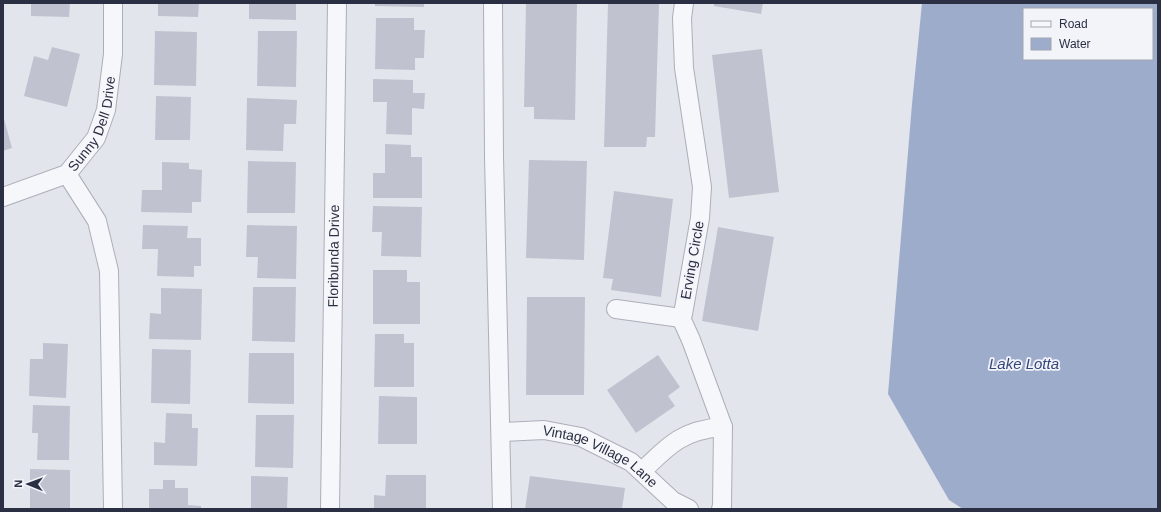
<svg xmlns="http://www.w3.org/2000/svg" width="1161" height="512" font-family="Arial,sans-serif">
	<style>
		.water { fill: #9eaccc; fill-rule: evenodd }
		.building { fill: #c0c3cf }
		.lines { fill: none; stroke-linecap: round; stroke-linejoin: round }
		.minor-casing { stroke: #acaeba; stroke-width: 20 }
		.minor { stroke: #f6f7fa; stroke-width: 18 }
		.labels { text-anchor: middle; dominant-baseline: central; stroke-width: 3.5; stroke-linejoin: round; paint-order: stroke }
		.street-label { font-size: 14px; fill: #2a2f44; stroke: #f3f4f9 }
		.water-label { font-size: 15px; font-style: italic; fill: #33467a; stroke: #f3f4f9 }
	</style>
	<rect width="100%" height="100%" fill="#e3e5ec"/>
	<path class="water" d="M922,3H1158V509H963L949,500L888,394L912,104ZM1024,9H1152V59H1024Z"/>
	<path class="building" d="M31,3H70L69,17L31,16Z
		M158,3H199L198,17L158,16Z
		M249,3H296V20L249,19Z
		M375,3H424V7L375,6Z
		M526,3H577L575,120L534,119V107H524Z
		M608,3H659L655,137H647L646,147H604Z
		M714,3H763L761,14L714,6Z
		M376,18H414V30H425L424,58H415V70L375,69Z
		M155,31L197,32L196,86L154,85Z
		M258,31H297L296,87L257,86Z
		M52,47L80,54L67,107L24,96L34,56L48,60Z
		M762,49L779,192L729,198L712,55Z
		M373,79L413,80V93H425L424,109L412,108V135L386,134L387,102H373Z
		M156,96L191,97L190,140H155Z
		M247,98L297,100L296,124H284L283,151L246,150Z
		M3,115L12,148L3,151Z
		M385,144L411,145V157H422V198H373V173H385Z
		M529,160L587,161L584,260L526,258Z
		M248,161L296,162L295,213H247Z
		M162,162L189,163V169L202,170L201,202H192V213L141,212L142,190H162Z
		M614,191L673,199L661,297L611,290L613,279L603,278Z
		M373,206L422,207L421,257L381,256L382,232H372Z
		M143,225L188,226L187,238H201V266H194V277L157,276L158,249H142Z
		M247,225L297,226L296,279L257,278L258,257H246Z
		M718,227L774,237L758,331L702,321Z
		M373,270H407V282H420V324H373Z
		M253,287H296L295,342L252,341Z
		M161,288L202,289L201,340L149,339L150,313L161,314Z
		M527,297H585L584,395H526Z
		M375,334H404V343H414V387H374Z
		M43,343L68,344L66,398L29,396L30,359H43Z
		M152,349L191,350L190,404L151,403Z
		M249,353H294V404L248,403Z
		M658,355L680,387L668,396L675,406L636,433L607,390Z
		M379,396L417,397V444H378Z
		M33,405L70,406L69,460H37L38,433H32Z
		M166,413L192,414V428H198L197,466L154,465V442L165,443Z
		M256,415H294L293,468L255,467Z
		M30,469L70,470V509H30Z
		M386,475H426V509H374V495L385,496Z
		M251,476L288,477L287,509H251Z
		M530,476L625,488L622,509H525Z
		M163,480H175V488H188V505L201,506V509H149V489H163Z"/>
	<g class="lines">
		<g class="minor-casing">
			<g id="minor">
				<path d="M493,3L494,157L502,509"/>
				<path d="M684,3L682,18L684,68L702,187L700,218L683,314L681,318L691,340L723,427L722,506L721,509"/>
				<path d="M67,174L97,221L109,271L113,509"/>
				<path id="s1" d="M3,197L67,174L96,138L106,110L113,54V3"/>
				<path d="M616,309L681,318"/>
				<path id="s2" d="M501,432L544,430L581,437L631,462L673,501L689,509"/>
				<path d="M642,471C653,461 665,448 678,440C691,432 708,428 723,427"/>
				<path id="s3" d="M330,509L337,3"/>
			</g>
		</g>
		<use href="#minor" class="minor"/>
	</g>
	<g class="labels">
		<g class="street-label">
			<text stroke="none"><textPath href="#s1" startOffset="126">Sunny Dell Drive</textPath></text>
			<text stroke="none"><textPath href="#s3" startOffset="253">Floribunda Drive</textPath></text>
			<text transform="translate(692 260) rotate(-80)">Erving Circle</text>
			<text stroke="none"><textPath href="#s2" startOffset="106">Vintage Village Lane</textPath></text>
		</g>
		<g class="water-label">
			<text x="1024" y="363">Lake Lotta</text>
		</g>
	</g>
	<rect width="1161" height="512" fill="none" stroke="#2a2f44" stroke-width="8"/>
	<rect x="1023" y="8" width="130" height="52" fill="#f3f4f9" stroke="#a3a5b1"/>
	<rect x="1031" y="21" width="20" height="6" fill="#f6f7fa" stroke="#a3a5b1"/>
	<text x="1059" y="28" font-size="12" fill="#2a2f44">Road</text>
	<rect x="1031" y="38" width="20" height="12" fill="#9eaccc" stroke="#a3a5b1"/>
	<text x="1059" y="48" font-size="12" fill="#2a2f44">Water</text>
	<g transform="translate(28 484) rotate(271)" stroke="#f3f4f9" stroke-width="3" paint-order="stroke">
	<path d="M0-3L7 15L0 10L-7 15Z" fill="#2a2f44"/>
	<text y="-6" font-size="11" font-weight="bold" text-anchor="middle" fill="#2a2f44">N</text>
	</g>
</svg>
